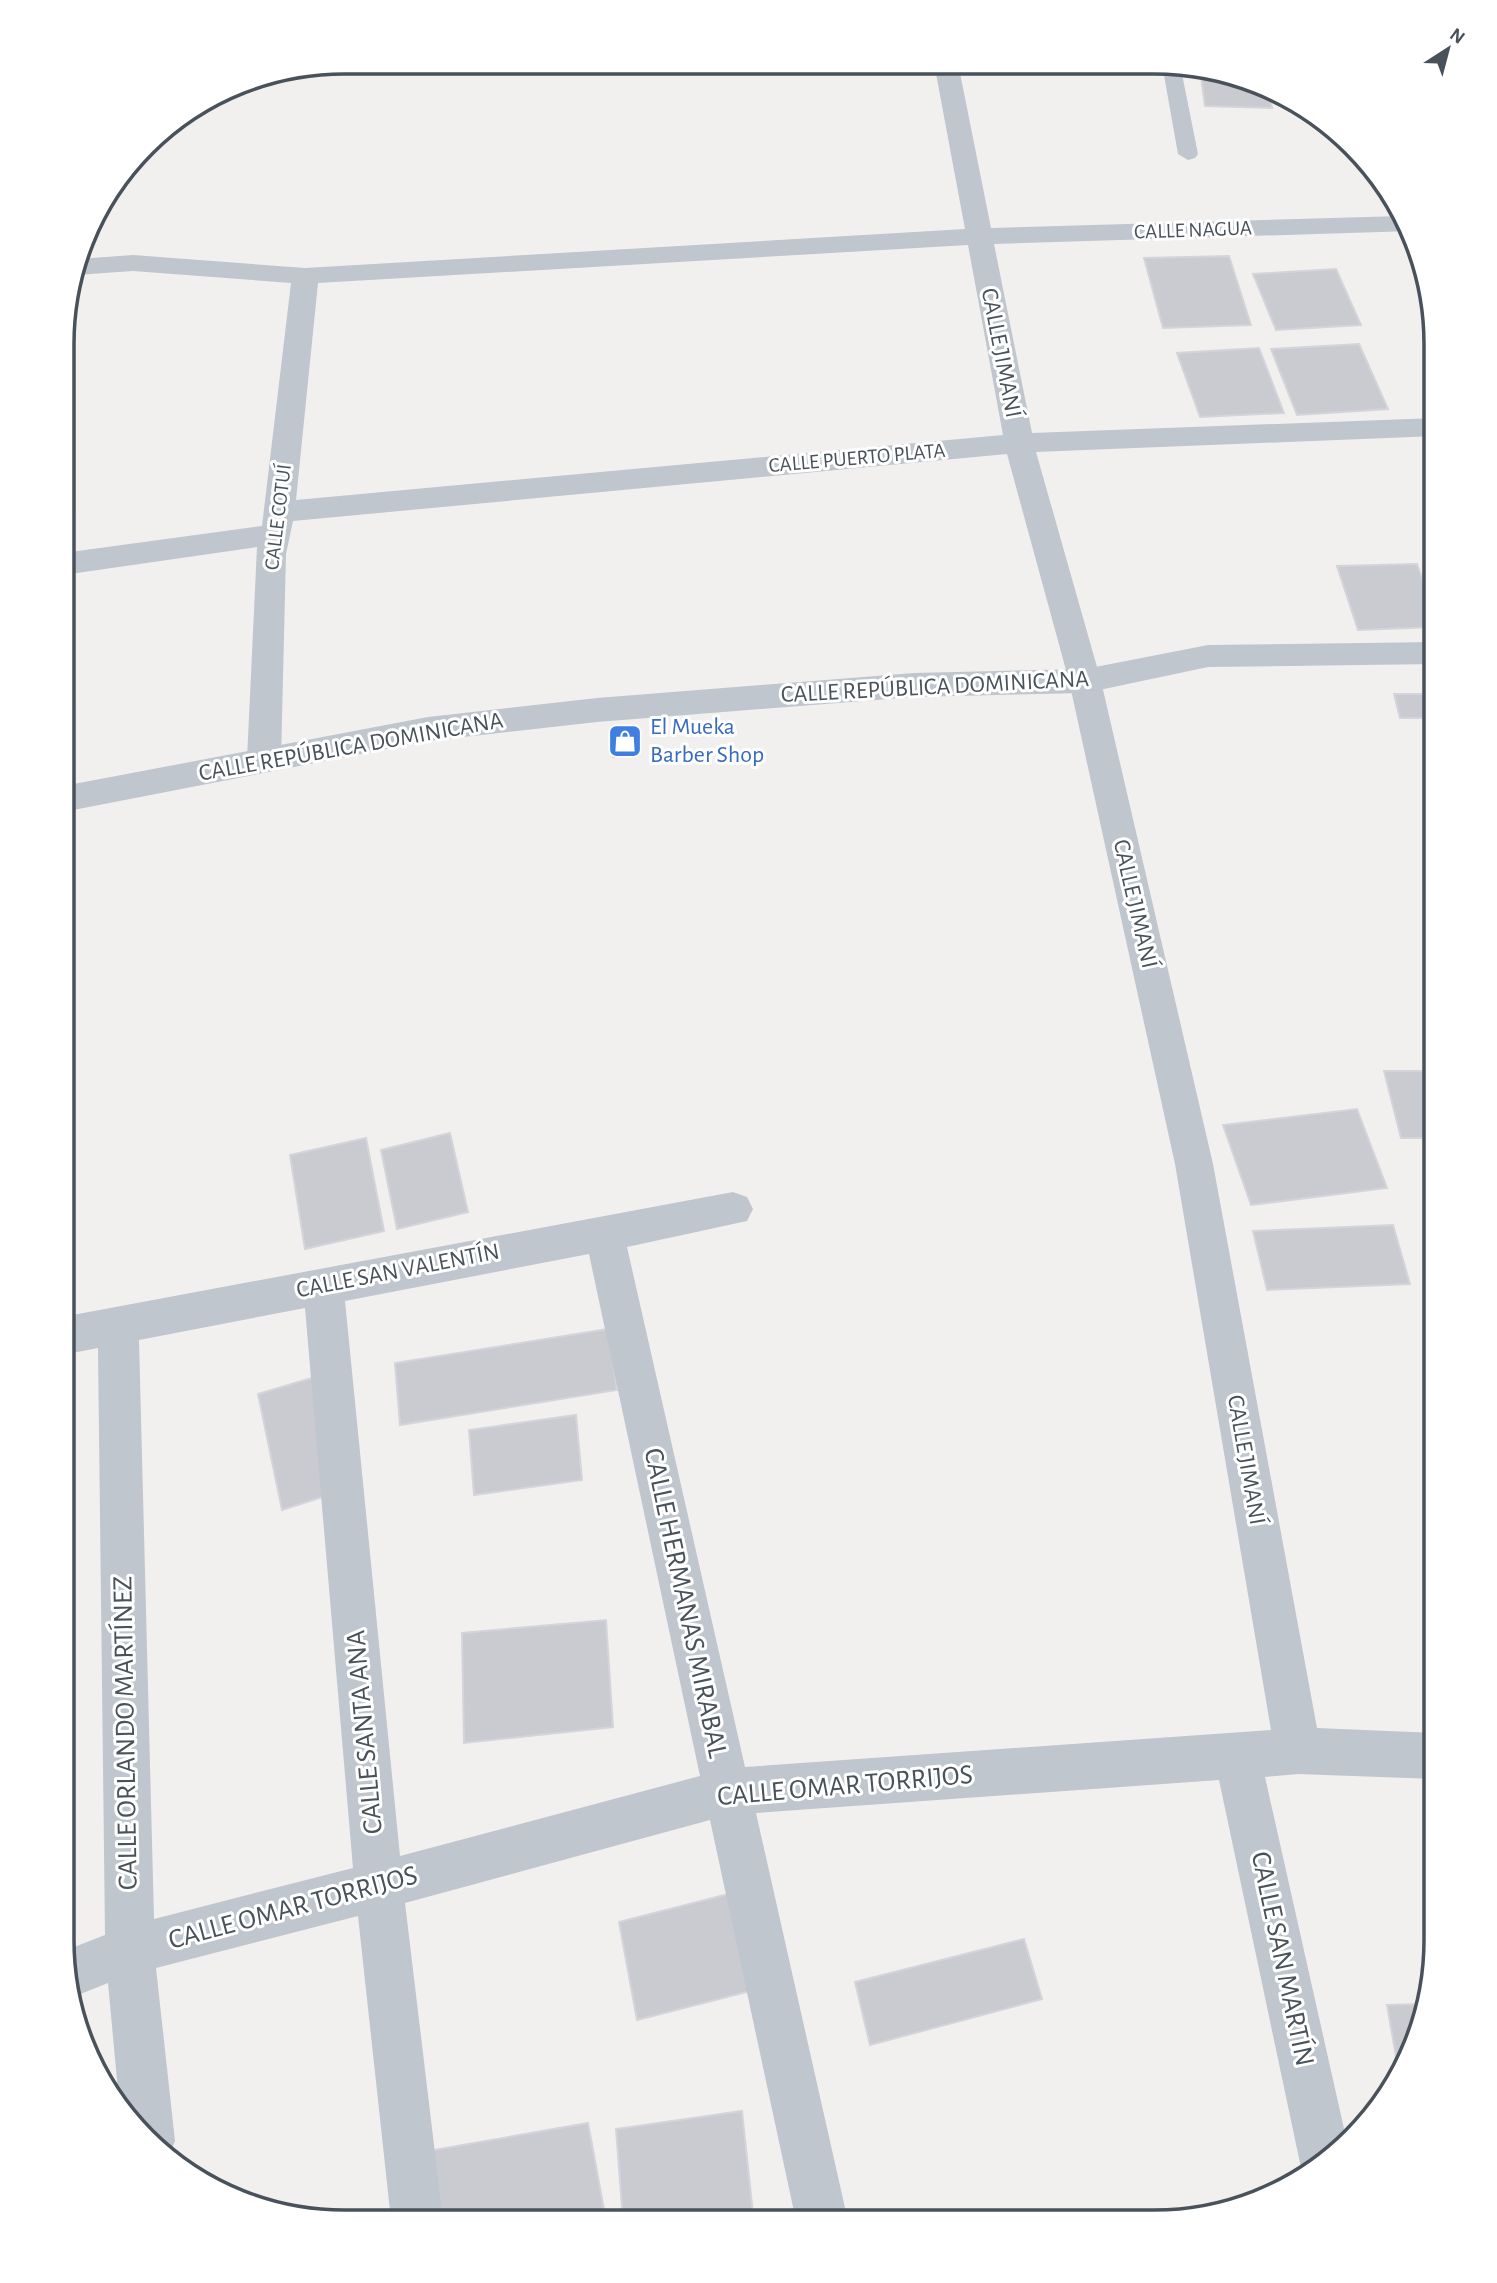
<svg xmlns="http://www.w3.org/2000/svg" width="1497" height="2283" font-family="'Alegreya Sans',sans-serif">
	<style>
		.building { fill: #cacbd1; stroke: #d4d5da; stroke-width: 2 }
		.lines { fill: none; stroke-linecap: round; stroke-linejoin: round }
		.service { fill: #bfc6cd; fill-rule: evenodd }
		.minor { fill: #bfc6cd; fill-rule: evenodd }
		.tertiary { fill: #bfc6cd; fill-rule: evenodd }
		.labels { text-anchor: middle; dominant-baseline: central; stroke-width: 6; stroke-linejoin: round; paint-order: stroke }
		.far-street-label { font-size: 21px; fill: #49525b; stroke: #fff }
		.street-label { font-size: 24px; fill: #49525b; stroke: #fff }
		.shop-label { font-size: 24px; fill: #366cbe; stroke: #fff; text-anchor: start }
		.near-street-label { font-size: 28px; fill: #49525b; stroke: #fff }
		.rim { fill: none; stroke: #49525b; stroke-width: 3.5 }
	</style>
	<rect width="100%" height="100%" fill="#f2efef"/>
	<path class="building" d="M1200,69H1212L1261,83L1268,86L1272,108L1205,106Z
		M1229,256L1251,325L1163,328L1144,258Z
		M1336,269L1361,325L1276,330L1253,274Z
		M1359,344L1388,409L1297,415L1271,349Z
		M1259,348L1284,413L1200,417L1177,353Z
		M1417,564L1436,618V627L1358,630L1337,566Z
		M1394,694H1436V718H1400Z
		M635,726L636,756L613,757L614,727Z
		M1384,1071H1435V1138H1401Z
		M1357,1109L1387,1188L1251,1205L1223,1125Z
		M450,1133L468,1212L397,1229L381,1150Z
		M366,1138L384,1231L305,1249L290,1155Z
		M1393,1225L1410,1284L1267,1290L1253,1231Z
		M608,1329L617,1390L400,1425L395,1363Z
		M315,1377L341,1491L282,1510L258,1394Z
		M576,1415L582,1480L474,1495L469,1430Z
		M606,1620L613,1727L464,1743L462,1633Z
		M740,1891L762,1988L637,2020L619,1922Z
		M1024,1939L1042,1999L870,2045L855,1982Z
		M1424,2004L1414,2047L1399,2074L1387,2005Z
		M742,2111L753,2214L707,2220H623L616,2129Z
		M588,2123L606,2220H438L428,2151Z"/>
	<g class="lines">
		<path class="service" d="M1162,64H1180L1198,154L1195,158L1188,160L1178,154Z"/>
		<path class="minor" d="M934,63H958L991,228L1403,216L1412,231L994,244L1032,433L1436,418V436L1036,452L1101,681L1213,1164L1317,1728L1435,1733V1779L1298,1774L1265,1777L1347,2142L1326,2163L1305,2175L1300,2163L1219,1780L756,1813L848,2221H796L710,1820L405,1903L443,2220H391L358,1916L156,1968L175,2141L167,2159L120,2112L108,1983L73,1997L64,1951L105,1935L98,1348L62,1355V1317L733,1192L747,1197L753,1209L747,1221L627,1247L745,1767L1271,1730L1175,1164L1069,681L1007,454L293,521L286,554L281,759L276,768L264,771L252,768L247,759L257,547L63,575V553L262,526L291,283L133,271L76,275L74,274L78,259L133,255L305,268L965,229ZM968,245L1003,435L296,500L318,283ZM589,1254L700,1776L400,1856L345,1301ZM305,1308L353,1868L154,1919L139,1340Z"/>
		<path class="tertiary" d="M1436,642V664L1208,667L1085,693L914,697L597,722L428,741L63,812V786L428,717L597,698L914,673L1085,669L1208,645Z"/>
	</g>
	<defs>
		<g id="shop-square" transform="scale(1.75)"><rect x="-9" y="-9" width="18" height="18" rx="4" fill="#3f7fe0" stroke="#fff"/><path d="M-5-2.5h2.3a2.7 3.5 0 0 1 5.4 0H5L5.5 6h-11ZM-1.5-2.5h3a1.5 2.3 0 0 0-3 0Z" fill="#fff"/></g>
	</defs>
	<g fill-rule="evenodd">
		<use href="#shop-square" x="625" y="741"/>
	</g>
	<g class="labels">
		<g class="far-street-label">
			<text transform="translate(1193 230) rotate(-2)">CALLE NAGUA</text>
			<text transform="translate(857 458) rotate(-5)">CALLE PUERTO PLATA</text>
			<text transform="translate(278 517) rotate(-83)">CALLE COTUÍ</text>
		</g>
		<g class="street-label">
			<text transform="translate(1001 353) rotate(79)">CALLE JIMANÍ</text>
			<text transform="translate(935 687) rotate(-3)">CALLE REPÚBLICA DOMINICANA</text>
			<text transform="translate(351 747) rotate(-10)">CALLE REPÚBLICA DOMINICANA</text>
			<text transform="translate(1135 904) rotate(77)">CALLE JIMANÍ</text>
			<text transform="translate(398 1271) rotate(-11)">CALLE SAN VALENTÍN</text>
			<text transform="translate(1246 1460) rotate(80)">CALLE JIMANÍ</text>
		</g>
		<g class="shop-label">
			<text x="650" y="727">El Mueka<tspan x="650" dy="28">Barber Shop</tspan></text>
		</g>
		<g class="near-street-label">
			<text transform="translate(685 1603) rotate(78)">CALLE HERMANAS MIRABAL</text>
			<text transform="translate(365 1732) rotate(-95)">CALLE SANTA ANA</text>
			<text transform="translate(126 1733) rotate(-91)">CALLE ORLANDO MARTÍNEZ</text>
			<text transform="translate(845 1786) rotate(-5)">CALLE OMAR TORRIJOS</text>
			<text transform="translate(293 1908) rotate(-15)">CALLE OMAR TORRIJOS</text>
			<text transform="translate(1282 1959) rotate(78)">CALLE SAN MARTÍN</text>
		</g>
	</g>
	<path d="M0 0H1497V2283H0ZM344 74H1154A270 270 0 0 1 1424 344V1940A270 270 0 0 1 1154 2210H344A270 270 0 0 1 74 1940V344A270 270 0 0 1 344 74Z" fill="#fff" fill-rule="evenodd"/>
	<path class="rim" d="M344 74H1154A270 270 0 0 1 1424 344V1940A270 270 0 0 1 1154 2210H344A270 270 0 0 1 74 1940V344A270 270 0 0 1 344 74Z"/>
	<g transform="translate(1448 49) rotate(36)" stroke="#ffffff" stroke-width="5" paint-order="stroke">
	<path d="M0-5L12 26L0 18L-12 26Z" fill="#49525b"/>
	<text y="-10" font-size="19" font-weight="bold" text-anchor="middle" fill="#49525b">N</text>
	</g>
</svg>
